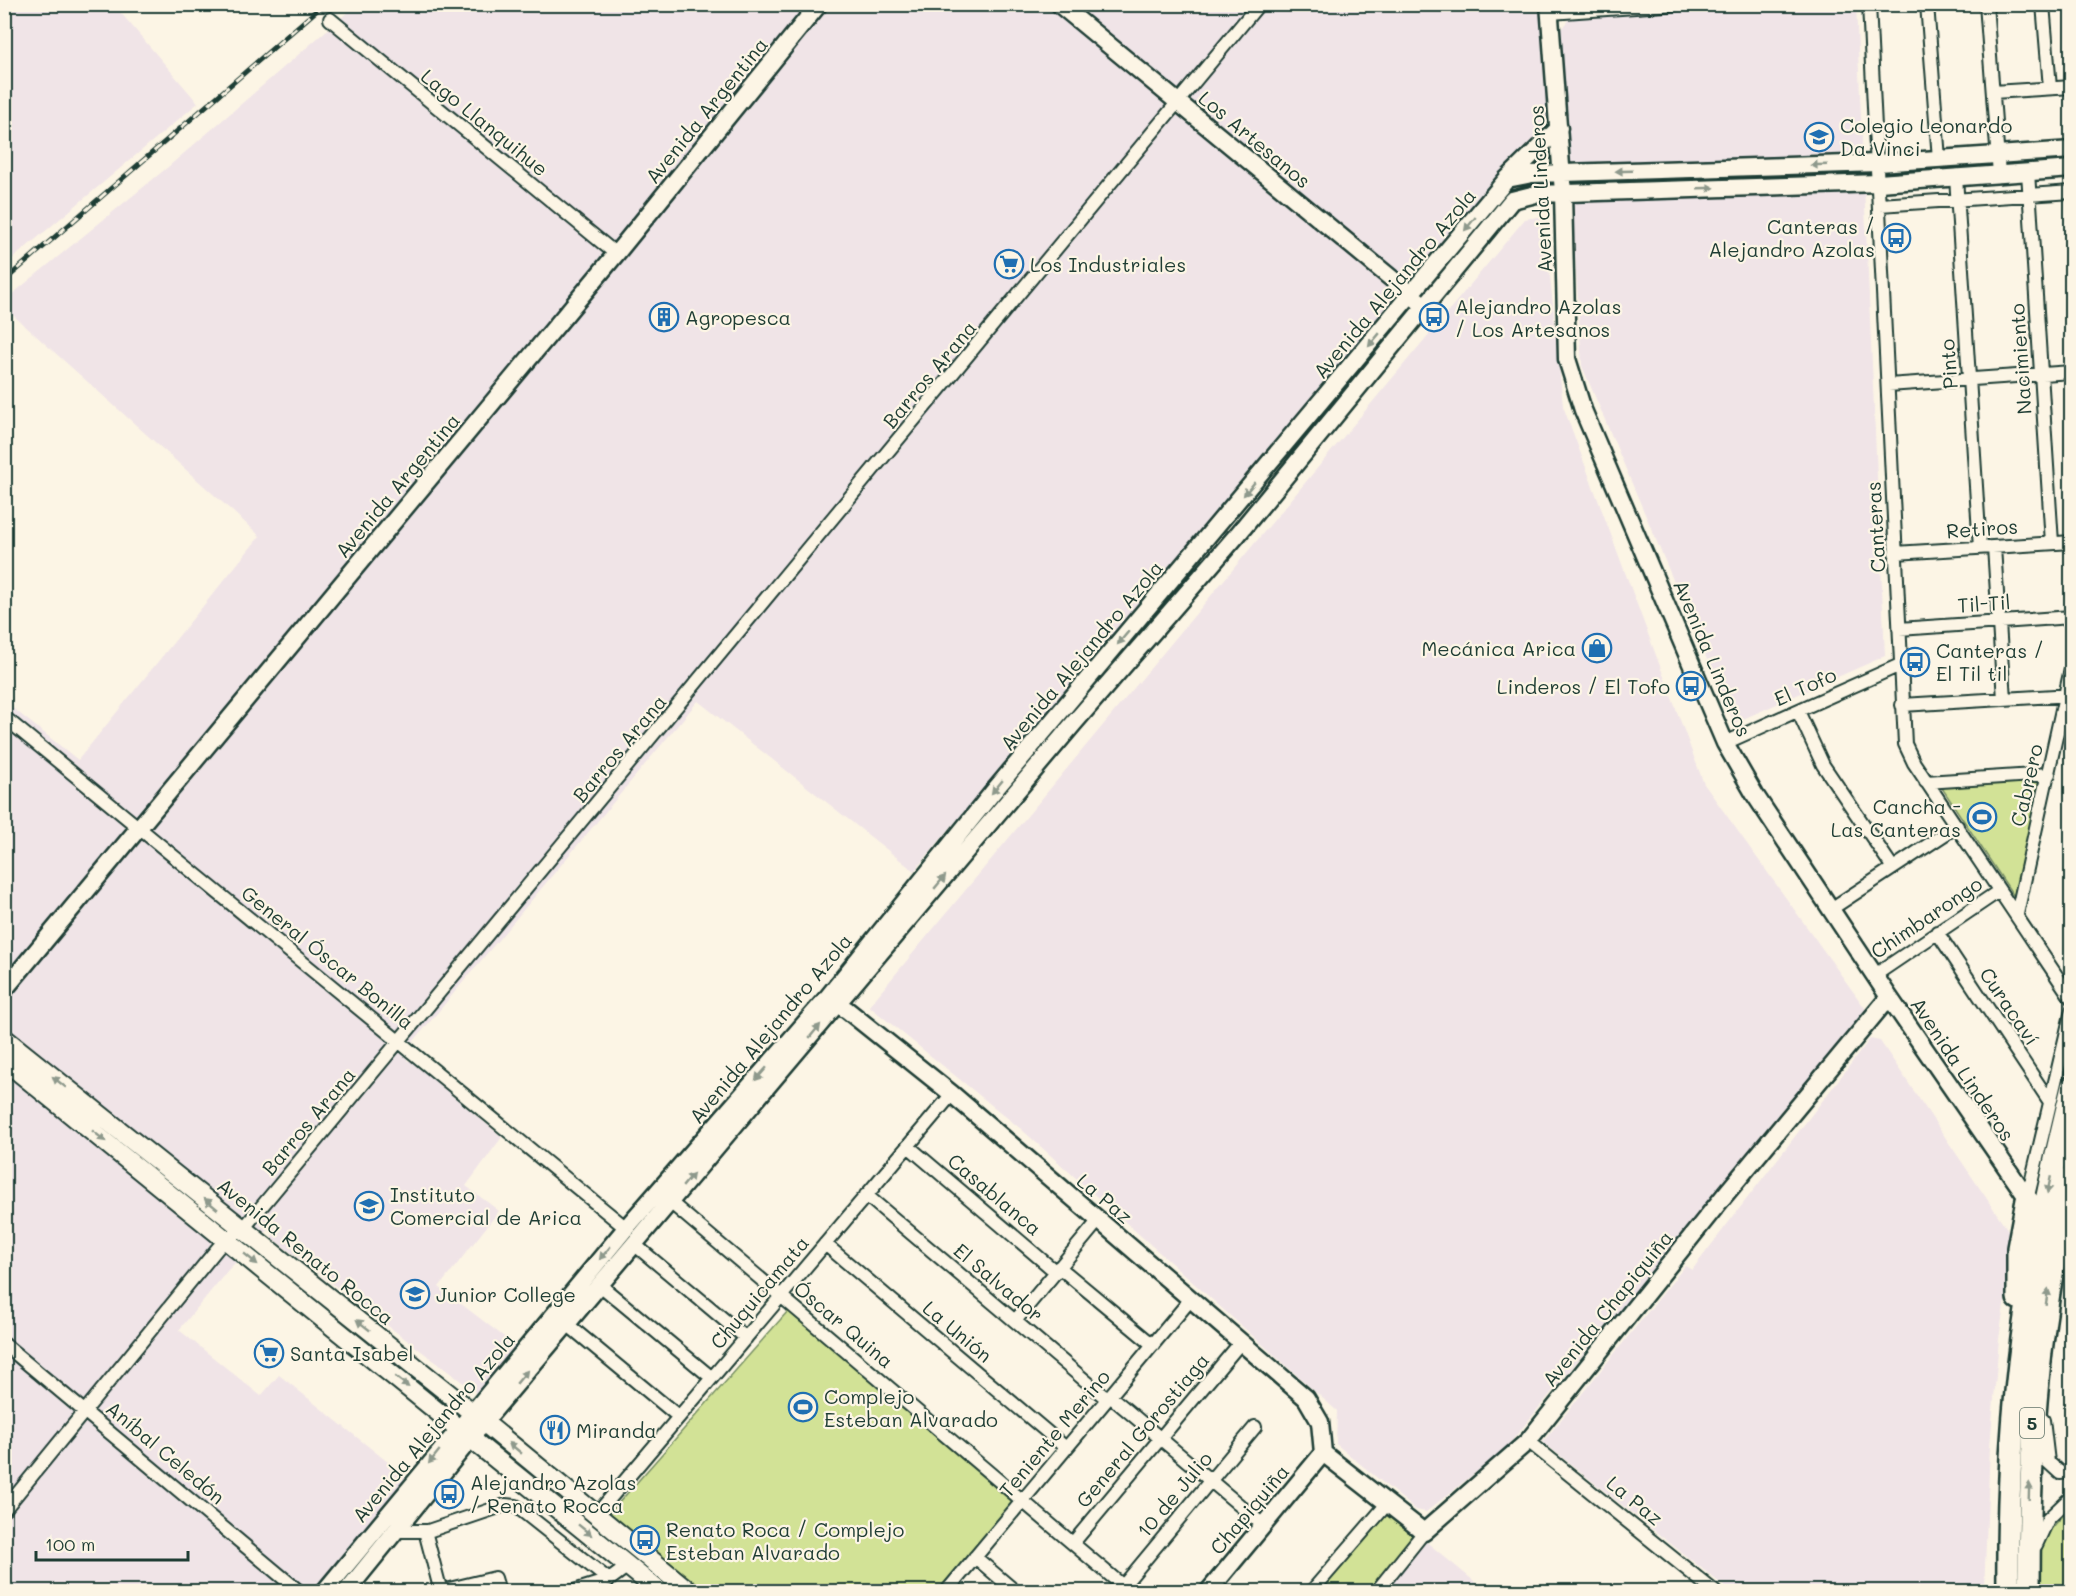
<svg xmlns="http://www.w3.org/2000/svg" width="2076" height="1596" font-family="Mali,sans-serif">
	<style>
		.built { fill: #f0e4e7 }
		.green { fill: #d2e296; stroke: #789065; stroke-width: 1.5 }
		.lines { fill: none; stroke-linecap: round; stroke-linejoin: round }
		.street-casing { stroke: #1f3d34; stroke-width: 16 }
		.secondary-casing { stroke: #1f3d34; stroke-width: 21 }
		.primary-casing { stroke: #1f3d34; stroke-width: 22 }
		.highway-casing { stroke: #1f3d34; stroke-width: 26 }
		.street { stroke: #fcf5e5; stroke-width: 12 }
		.secondary { stroke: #fcf5e5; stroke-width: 16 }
		.primary { stroke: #fcf5e5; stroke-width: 18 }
		.highway { stroke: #fcf5e5; stroke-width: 21 }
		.rail-casing { stroke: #1f3d34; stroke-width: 5 }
		.rail { stroke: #fcf5e5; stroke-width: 3; stroke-dasharray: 9; stroke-linecap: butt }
		.oneway { fill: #8e998c }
		.labels { text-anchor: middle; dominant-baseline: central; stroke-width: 4.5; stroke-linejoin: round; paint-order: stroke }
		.shield { fill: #fcf5e5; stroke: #617469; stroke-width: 1.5 }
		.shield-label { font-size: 18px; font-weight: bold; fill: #1f3d34 }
		.street-label { font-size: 20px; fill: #1f3d34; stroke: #fcf5e5 }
		.poi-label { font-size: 20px; fill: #1f3d34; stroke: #fcf5e5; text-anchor: start }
	</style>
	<rect width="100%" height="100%" fill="#fcf5e5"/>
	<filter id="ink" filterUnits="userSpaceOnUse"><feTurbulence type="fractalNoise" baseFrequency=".0167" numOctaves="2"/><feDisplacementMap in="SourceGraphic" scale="12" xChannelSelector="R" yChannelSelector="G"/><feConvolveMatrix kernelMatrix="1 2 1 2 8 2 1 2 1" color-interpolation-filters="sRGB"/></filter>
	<g filter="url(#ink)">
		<path class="built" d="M5,4L114,5L198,103L5,265Z
			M356,5H1543L1551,118L914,871L698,701L413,1042L407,1061H411L502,1137L466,1186L499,1211L439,1287L516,1346L478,1394L272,1238L271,1227L228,1270L179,1330L261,1396L279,1375L409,1479L318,1591H5V702L78,760L260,536L5,308V300L168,167Z
			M1724,5H1856L1885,656L1734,723L1582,366L1561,29L1577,9Z
			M1544,216L1563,406L1704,784L1867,1011L1504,1450L1426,1512L1416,1510L1336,1444L1337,1411L1021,1129L869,1006L1525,219Z
			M1870,1039L1880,1041L2014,1239L1999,1339L1990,1447L1984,1591H1730L1543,1442L1685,1266L1692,1270Z
			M1424,1540L1486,1591L1383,1592Z"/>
		<path class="green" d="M2043,776L2015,898L1940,785Z
			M788,1311L1017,1503L942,1592L704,1591L609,1514Z
			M2071,1508V1591L2038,1592C2038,1547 2039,1539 2071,1508Z
			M1387,1511L1412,1529V1538L1369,1591L1318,1592Z"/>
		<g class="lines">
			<g class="street-casing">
				<path id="street" d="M1869,4L1905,744L1914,763L2072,999
					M1927,4L1939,159
					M1986,4L1999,174
					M2043,4L2050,88
					M1550,13L1678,4
					M330,19L616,254
					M1993,92L2072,87
					M2028,172L2052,543
					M1956,177L1980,548
					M1880,205L2072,192
					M1888,385L2072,372
					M1994,547L2004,699
					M1895,553L2072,542
					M1899,629L2072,617
					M1902,705L2072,695
					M1798,711L1823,765L1893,868
					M4,717L626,1228
					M1725,743L1900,665
					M1926,782L2049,774
					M1831,909L1957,826
					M2017,914L2072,664
					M1937,932L2050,1102
					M1875,975L1999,891
					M908,1146L1056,1272
					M866,1195L1107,1399
					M2027,1200L2072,1010
					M670,1202L1130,1592
					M634,1244L746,1338
					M825,1244L1066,1448
					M1059,1267L1153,1345
					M600,1285L712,1378
					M1015,1321L1099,1220
					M567,1324L679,1417
					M4,1344L300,1592
					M1110,1396L1263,1525
					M2043,1420L2048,1462L2060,1473L2072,1472
					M1528,1441L1715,1592
					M4,1510L217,1249L226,1239L243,1229L1259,4
					M596,1515L952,1094
					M395,1531H428L505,1505L516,1506L609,1580
					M425,1531L441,1592
					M1073,1543L1241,1342
					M2036,1545L2048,1519L2072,1496
					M975,1557L1016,1592
					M1123,1586L1255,1427
					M441,1591L495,1578L499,1592
					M571,1592L609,1580L628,1566
					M946,1592L1191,1299
					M1311,1592L1387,1504
					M1376,1592L1424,1532"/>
			</g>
			<g class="secondary-casing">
				<path id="secondary" d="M1059,4L1420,302
					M1549,4L1563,193L1567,359L1583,410L1725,743L1755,795L1889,997L2035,1209
					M1507,179L1532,174L1878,163L2072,150
					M4,990L616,254L819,4
					M828,999L847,1010L952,1094L1306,1398L1320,1422L1323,1453
					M1323,1453L1424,1532L1528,1441L1724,1196L1889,997
					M324,1592L626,1228L827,998L993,792L1507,179L1559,128
					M346,1592L484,1422L1074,723L1238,534L1512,200L1536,194L1879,183L2072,169
					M1208,1592L1323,1453"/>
			</g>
			<g class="primary-casing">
				<path id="primary" d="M4,1038L463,1405L690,1592
					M4,1060L660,1592"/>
			</g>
			<g class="highway-casing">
				<path id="highway" d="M2018,1298V1248L2027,1200
					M2008,1592C2007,1497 2012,1403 2026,1310C2037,1235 2054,1161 2072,1087
					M2029,1592C2029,1446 2038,1318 2072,1176"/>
			</g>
			<use href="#street" class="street"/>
			<use href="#secondary" class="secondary"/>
			<use href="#primary" class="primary"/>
			<use href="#highway" class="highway"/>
			<g class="rail-casing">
				<path id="rail" d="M4,281L324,4"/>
			</g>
			<use href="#rail" class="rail"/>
		</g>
		<defs><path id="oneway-solid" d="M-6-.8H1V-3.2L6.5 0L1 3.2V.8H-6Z" transform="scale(1.5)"/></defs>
		<g class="oneway">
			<use href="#oneway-solid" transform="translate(1819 165) rotate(178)"/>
			<use href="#oneway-solid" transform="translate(1624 171) rotate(178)"/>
			<use href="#oneway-solid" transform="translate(1706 188) rotate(-2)"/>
			<use href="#oneway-solid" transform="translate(1470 224) rotate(129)"/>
			<use href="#oneway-solid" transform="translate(1374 340) rotate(130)"/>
			<use href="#oneway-solid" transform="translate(1249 489) rotate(130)"/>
			<use href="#oneway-solid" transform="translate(1123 638) rotate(130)"/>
			<use href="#oneway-solid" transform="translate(997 787) rotate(130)"/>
			<use href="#oneway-solid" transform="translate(940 882) rotate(-50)"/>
			<use href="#oneway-solid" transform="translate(815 1031) rotate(-50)"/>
			<use href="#oneway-solid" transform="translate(761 1074) rotate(131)"/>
			<use href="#oneway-solid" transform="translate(59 1082) rotate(-141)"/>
			<use href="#oneway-solid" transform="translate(99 1136) rotate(39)"/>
			<use href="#oneway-solid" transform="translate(688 1180) rotate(-50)"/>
			<use href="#oneway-solid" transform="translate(2049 1185) rotate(102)"/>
			<use href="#oneway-solid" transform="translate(211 1204) rotate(-141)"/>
			<use href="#oneway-solid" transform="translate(605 1253) rotate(130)"/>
			<use href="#oneway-solid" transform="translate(251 1259) rotate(39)"/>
			<use href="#oneway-solid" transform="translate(2047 1297) rotate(-81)"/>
			<use href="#oneway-solid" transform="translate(363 1325) rotate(-142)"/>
			<use href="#oneway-solid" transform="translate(522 1377) rotate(-50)"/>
			<use href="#oneway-solid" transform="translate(402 1382) rotate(38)"/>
			<use href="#oneway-solid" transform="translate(515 1448) rotate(-140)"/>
			<use href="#oneway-solid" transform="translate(434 1457) rotate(129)"/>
			<use href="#oneway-solid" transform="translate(2029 1491) rotate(-88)"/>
			<use href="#oneway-solid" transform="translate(585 1530) rotate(39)"/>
		</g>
	</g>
	<defs>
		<g id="school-ring" transform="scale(1.5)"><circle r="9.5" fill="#fcf5e5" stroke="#1f6fb2" stroke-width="1.5"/><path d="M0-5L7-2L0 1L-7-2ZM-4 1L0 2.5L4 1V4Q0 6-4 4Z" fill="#1f6fb2"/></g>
		<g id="bus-ring" transform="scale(1.5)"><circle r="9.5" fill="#fcf5e5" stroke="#1f6fb2" stroke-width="1.5"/><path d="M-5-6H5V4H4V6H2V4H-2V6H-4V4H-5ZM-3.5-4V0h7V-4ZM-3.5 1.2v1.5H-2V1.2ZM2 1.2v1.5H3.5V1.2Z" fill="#1f6fb2"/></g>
		<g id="supermarket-ring" transform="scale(1.5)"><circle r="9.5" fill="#fcf5e5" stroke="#1f6fb2" stroke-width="1.5"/><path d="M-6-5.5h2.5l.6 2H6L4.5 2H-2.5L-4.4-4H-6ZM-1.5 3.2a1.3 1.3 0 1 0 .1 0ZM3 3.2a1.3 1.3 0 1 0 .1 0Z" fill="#1f6fb2"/></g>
		<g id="building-ring" transform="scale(1.5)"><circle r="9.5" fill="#fcf5e5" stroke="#1f6fb2" stroke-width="1.5"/><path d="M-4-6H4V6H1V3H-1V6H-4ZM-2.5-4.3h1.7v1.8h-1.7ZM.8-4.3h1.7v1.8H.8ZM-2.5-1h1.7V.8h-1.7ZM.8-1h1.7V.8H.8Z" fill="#1f6fb2"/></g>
		<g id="shop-ring" transform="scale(1.5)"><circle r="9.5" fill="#fcf5e5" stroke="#1f6fb2" stroke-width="1.5"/><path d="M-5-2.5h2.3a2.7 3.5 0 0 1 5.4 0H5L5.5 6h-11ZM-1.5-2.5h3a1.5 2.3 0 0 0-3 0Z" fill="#1f6fb2"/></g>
		<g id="stadium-ring" transform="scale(1.5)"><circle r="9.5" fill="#fcf5e5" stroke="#1f6fb2" stroke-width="1.5"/><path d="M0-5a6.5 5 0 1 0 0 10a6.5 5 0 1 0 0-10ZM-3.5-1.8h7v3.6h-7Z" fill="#1f6fb2"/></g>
		<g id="restaurant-ring" transform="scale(1.5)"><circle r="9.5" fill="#fcf5e5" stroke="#1f6fb2" stroke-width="1.5"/><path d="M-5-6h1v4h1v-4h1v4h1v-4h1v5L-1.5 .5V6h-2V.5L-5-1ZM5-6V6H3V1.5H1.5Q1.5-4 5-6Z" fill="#1f6fb2"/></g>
	</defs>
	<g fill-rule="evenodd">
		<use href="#school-ring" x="1819" y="137"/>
		<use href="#bus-ring" x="1896" y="238"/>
		<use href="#supermarket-ring" x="1009" y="264"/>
		<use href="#building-ring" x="664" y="317"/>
		<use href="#bus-ring" x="1434" y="317"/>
		<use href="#shop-ring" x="1597" y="648"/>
		<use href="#bus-ring" x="1915" y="662"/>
		<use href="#bus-ring" x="1691" y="686"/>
		<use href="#stadium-ring" x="1982" y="817"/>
		<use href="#school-ring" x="369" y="1206"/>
		<use href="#school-ring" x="415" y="1294"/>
		<use href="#supermarket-ring" x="269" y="1353"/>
		<use href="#stadium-ring" x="803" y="1407"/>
		<use href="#restaurant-ring" x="555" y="1430"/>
		<use href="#bus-ring" x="449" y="1494"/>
		<use href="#bus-ring" x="645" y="1540"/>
	</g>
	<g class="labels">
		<rect class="shield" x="2020" y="1408" width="24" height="30" rx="4.5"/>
		<g class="shield-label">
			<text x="2032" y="1423">5</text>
		</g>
		<g class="street-label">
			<text transform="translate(706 110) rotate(-51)">Avenida Argentina</text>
			<text transform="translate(485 122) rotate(39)">Lago Llanquihue</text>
			<text transform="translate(1255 139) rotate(40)">Los Artesanos</text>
			<text transform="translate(1540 189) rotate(-93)">Avenida Linderos</text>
			<text transform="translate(1394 283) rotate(-50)">Avenida Alejandro Azola</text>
			<text transform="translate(2020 359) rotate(-94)">Nacimiento</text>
			<text transform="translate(1948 364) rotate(-94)">Pinto</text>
			<text transform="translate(929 374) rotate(-50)">Barros Arana</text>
			<text transform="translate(397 485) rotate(-50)">Avenida Argentina</text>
			<text transform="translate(1875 527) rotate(-93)">Canteras</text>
			<text transform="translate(1982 528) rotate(-4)">Retiros</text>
			<text transform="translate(1984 603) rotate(-4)">Til-Til</text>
			<text transform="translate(1081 655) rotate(-50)">Avenida Alejandro Azola</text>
			<text transform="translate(1713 658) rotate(67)">Avenida Linderos</text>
			<text transform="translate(1805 686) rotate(-24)">El Tofo</text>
			<text transform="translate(619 748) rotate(-50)">Barros Arana</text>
			<text transform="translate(2026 785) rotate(-77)">Cabrero</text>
			<text transform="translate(1926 917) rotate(-34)">Chimbarongo</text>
			<text transform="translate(328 957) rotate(39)">General Óscar Bonilla</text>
			<text transform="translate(2010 1006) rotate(56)">Curacaví</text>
			<text transform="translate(770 1028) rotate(-50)">Avenida Alejandro Azola</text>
			<text transform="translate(1963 1069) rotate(56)">Avenida Linderos</text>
			<text transform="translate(308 1121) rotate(-50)">Barros Arana</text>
			<text transform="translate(995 1194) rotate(40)">Casablanca</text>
			<text transform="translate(1105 1198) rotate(40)">La Paz</text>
			<text transform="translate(306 1251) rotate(39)">Avenida Renato Rocca</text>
			<text transform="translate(999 1282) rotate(40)">El Salvador</text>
			<text transform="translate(759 1292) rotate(-50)">Chuquicamata</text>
			<text transform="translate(1607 1308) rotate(-51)">Avenida Chapiquiña</text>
			<text transform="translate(844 1324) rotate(40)">Óscar Quina</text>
			<text transform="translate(958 1331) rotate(40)">La Unión</text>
			<text transform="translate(433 1427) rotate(-50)">Avenida Alejandro Azola</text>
			<text transform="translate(1142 1430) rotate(-50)">General Gorostiaga</text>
			<text transform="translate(1054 1433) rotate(-50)">Teniente Merino</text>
			<text transform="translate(166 1452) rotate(40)">Aníbal Celedón</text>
			<text transform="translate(1174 1494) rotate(-50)">10 de Julio</text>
			<text transform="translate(1635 1500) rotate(39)">La Paz</text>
			<text transform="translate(1249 1509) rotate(-50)">Chapiquiña</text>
		</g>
		<g class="poi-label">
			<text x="1840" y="125">Colegio Leonardo<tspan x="1840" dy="23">Da Vinci</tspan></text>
			<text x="1875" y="226" text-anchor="end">Canteras /<tspan x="1875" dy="23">Alejandro Azolas</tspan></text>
			<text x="1030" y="264">Los Industriales</text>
			<text x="1455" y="306">Alejandro Azolas<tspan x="1455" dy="23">/ Los Artesanos</tspan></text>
			<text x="685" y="317">Agropesca</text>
			<text x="1576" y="648" text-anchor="end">Mecánica Arica</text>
			<text x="1936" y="650">Canteras /<tspan x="1936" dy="23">El Til til</tspan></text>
			<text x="1670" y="686" text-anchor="end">Linderos / El Tofo</text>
			<text x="1961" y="806" text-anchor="end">Cancha -<tspan x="1961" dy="23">Las Canteras</tspan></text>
			<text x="390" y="1194">Instituto<tspan x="390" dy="23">Comercial de Arica</tspan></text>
			<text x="436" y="1294">Junior College</text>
			<text x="290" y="1353">Santa Isabel</text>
			<text x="824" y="1396">Complejo<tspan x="824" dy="23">Esteban Alvarado</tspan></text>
			<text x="576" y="1430">Miranda</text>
			<text x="470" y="1482">Alejandro Azolas<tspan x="470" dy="23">/ Renato Rocca</tspan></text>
			<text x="666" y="1529">Renato Roca / Complejo<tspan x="666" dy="23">Esteban Alvarado</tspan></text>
		</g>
	</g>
	<rect width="2076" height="1596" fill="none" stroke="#fcf5e5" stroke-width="24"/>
	<rect x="12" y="12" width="2052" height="1572" fill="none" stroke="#1f3d34" stroke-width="2" filter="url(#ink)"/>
	<path d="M36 1551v9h152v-9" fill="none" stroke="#1f3d34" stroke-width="3"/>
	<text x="45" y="1551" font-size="18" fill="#1f3d34" stroke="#fcf5e5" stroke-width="4.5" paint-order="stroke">100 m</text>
</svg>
